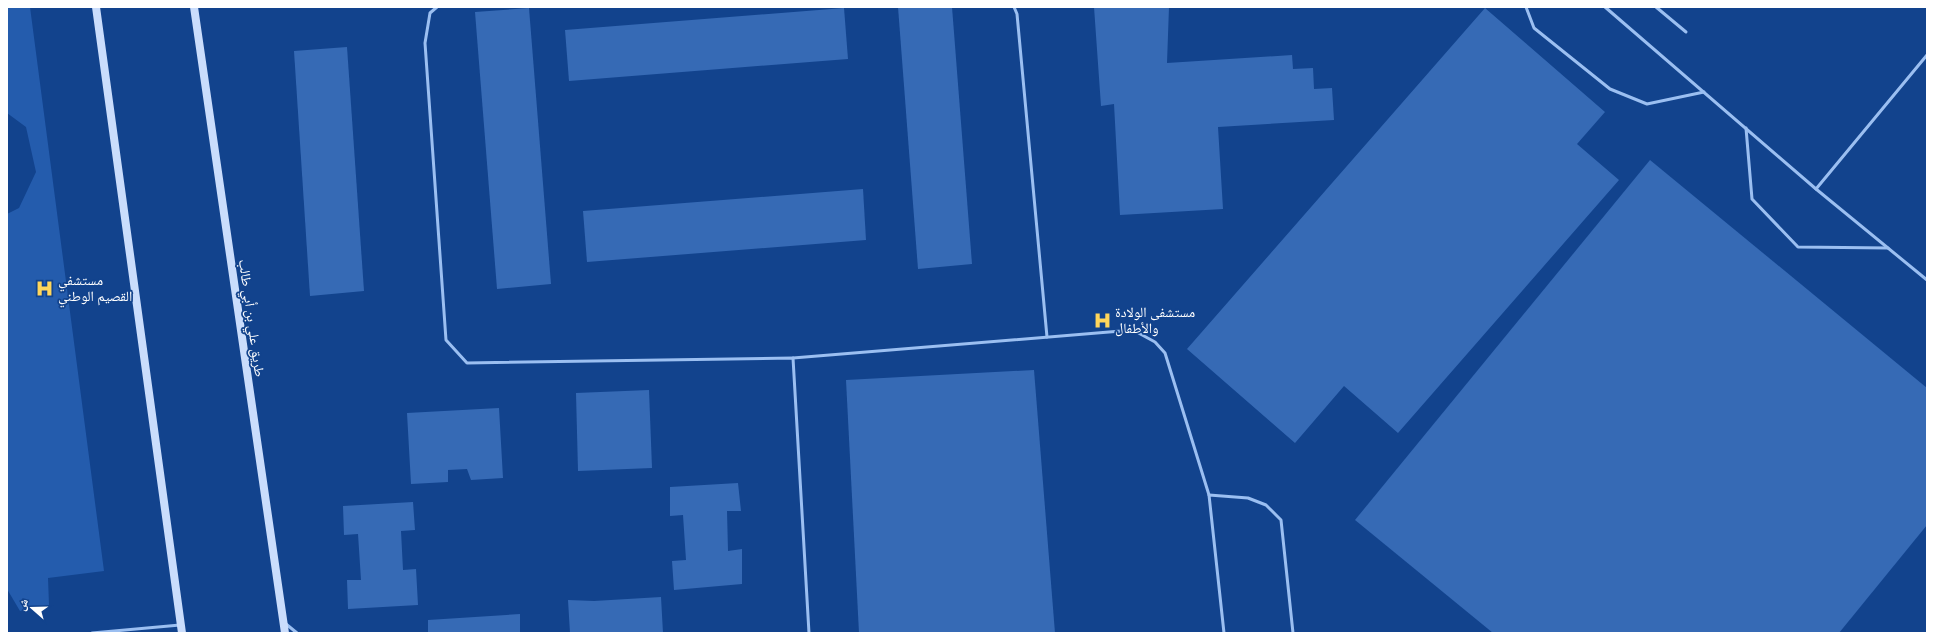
<svg xmlns="http://www.w3.org/2000/svg" width="1934" height="640" viewBox="0 0 1934 640" font-family="Figtree,'Noto Naskh Arabic',sans-serif">
<rect width="100%" height="100%" fill="#12438d"/>
<path fill="#245cad" d="M 7,7 L 30,7 L 104,571 L 48,578 L 49,605 L 20,611 L 7,589 L 7,214 L 19,208 L 36,172 L 26,127 L 7,113 Z"/>
<g fill="#366ab5">
<path d="M 898,7 L 952,7 L 972,264 L 918,269 Z"/>
<path d="M 1094,7 L 1169,7 L 1167,63 L 1292,55 L 1293,69 L 1313,68 L 1314,89 L 1332,88 L 1334,120 L 1218,127 L 1223,209 L 1120,215 L 1114,104 L 1101,106 Z"/>
<path d="M 529,8 L 551,284 L 497,289 L 475,12 Z"/>
<path d="M 844,8 L 848,59 L 569,81 L 565,30 Z"/>
<path d="M 1485,8 L 1605,112 L 1577,144 L 1619,180 L 1398,433 L 1344,386 L 1295,443 L 1187,349 Z"/>
<path d="M 347,47 L 364,291 L 310,296 L 294,51 Z"/>
<path d="M 1650,160 L 1927,388 L 1927,525 L 1839,633 L 1493,633 L 1355,520 Z"/>
<path d="M 863,189 L 866,240 L 587,262 L 583,211 Z"/>
<path d="M 1034,370 L 1055,633 L 859,633 L 846,380 Z"/>
<path d="M 649,390 L 652,468 L 578,471 L 576,393 Z"/>
<path d="M 499,408 L 503,478 L 471,480 L 467,469 L 448,470 L 448,482 L 411,484 L 407,413 Z"/>
<path d="M 738,483 L 741,511 L 727,511 L 728,551 L 742,549 L 742,584 L 674,590 L 672,561 L 686,560 L 683,515 L 670,516 L 670,487 Z"/>
<path d="M 413,502 L 415,530 L 401,531 L 403,570 L 416,569 L 418,605 L 348,609 L 347,580 L 361,580 L 358,534 L 344,535 L 343,506 Z"/>
<path d="M 661,597 L 663,633 L 570,633 L 568,600 L 594,601 Z"/>
<path d="M 520,614 L 520,633 L 428,633 L 428,620 Z"/>
</g>
<g fill="none" stroke-linecap="round" stroke-linejoin="round">
<g stroke="#9bbff1" stroke-width="3">
<path d="M 437,7 L 430,13 L 425,43 L 446,340 L 467,363 L 793,358 L 809,633"/>
<path d="M 1014,7 L 1017,14 L 1047,337"/>
<path d="M 1526,7 L 1534,28 L 1610,89 L 1647,104 L 1704,92"/>
<path d="M 1605,7 L 1816,189 L 1927,280"/>
<path d="M 1656,7 L 1686,32"/>
<path d="M 1746,128 L 1752,199 L 1798,247 L 1888,248"/>
<path d="M 1816,189 L 1927,55"/>
<path d="M 793,358 L 1133,330 L 1155,342 L 1165,353 L 1209,495"/>
<path d="M 286,624 L 297,633"/>
<path d="M 92,633 L 180,625"/>
<path d="M 1224,633 L 1209,495 L 1248,498 L 1266,505 L 1281,520 L 1293,633"/>
</g>
<g stroke="#caddfc" stroke-width="8">
<path d="M 96,7 L 182,633"/>
<path d="M 194,7 L 285,633"/>
</g>
</g>
<defs>
<symbol id="hospital-bare" viewBox="-9 -9 18 18"><path d="M-5-5h3v3.5h4V-5h3V5h-3V1.5h-4V5h-3Z" fill="#ffd65b" stroke="#12438d" stroke-width="2.5" paint-order="stroke"/></symbol>
</defs>
<g fill-rule="evenodd">
<use href="#hospital-bare" x="32" y="276" width="25" height="25"/>
<use href="#hospital-bare" x="1090" y="308" width="25" height="25"/>
</g>
<g text-anchor="middle" stroke-width="3.5" stroke-linejoin="round" paint-order="stroke">
<g font-size="14" fill="#fff" stroke="#12438d" text-anchor="start">
<text x="58" y="285">مستشفي<tspan x="58" dy="16">القصيم الوطني</tspan></text>
<text x="1115" y="317">مستشفى الولادة<tspan x="1115" dy="16">والأطفال</tspan></text>
</g>
<g font-size="14" fill="#fff" stroke="#12438d">
<text transform="translate(252 318) rotate(82)" y="5">طريق علي بن أبي طالب</text>
</g>
</g>
<rect width="1934" height="640" fill="none" stroke="#ffffff" stroke-width="16"/>
<g transform="translate(32 608) rotate(290)" stroke="#12438d" stroke-width="3" paint-order="stroke">
<path d="M0-3L7 15L0 10L-7 15Z" fill="#ffffff"/>
<text y="-6" font-size="11" font-weight="bold" text-anchor="middle" fill="#ffffff">ش</text>
</g>
</svg>
